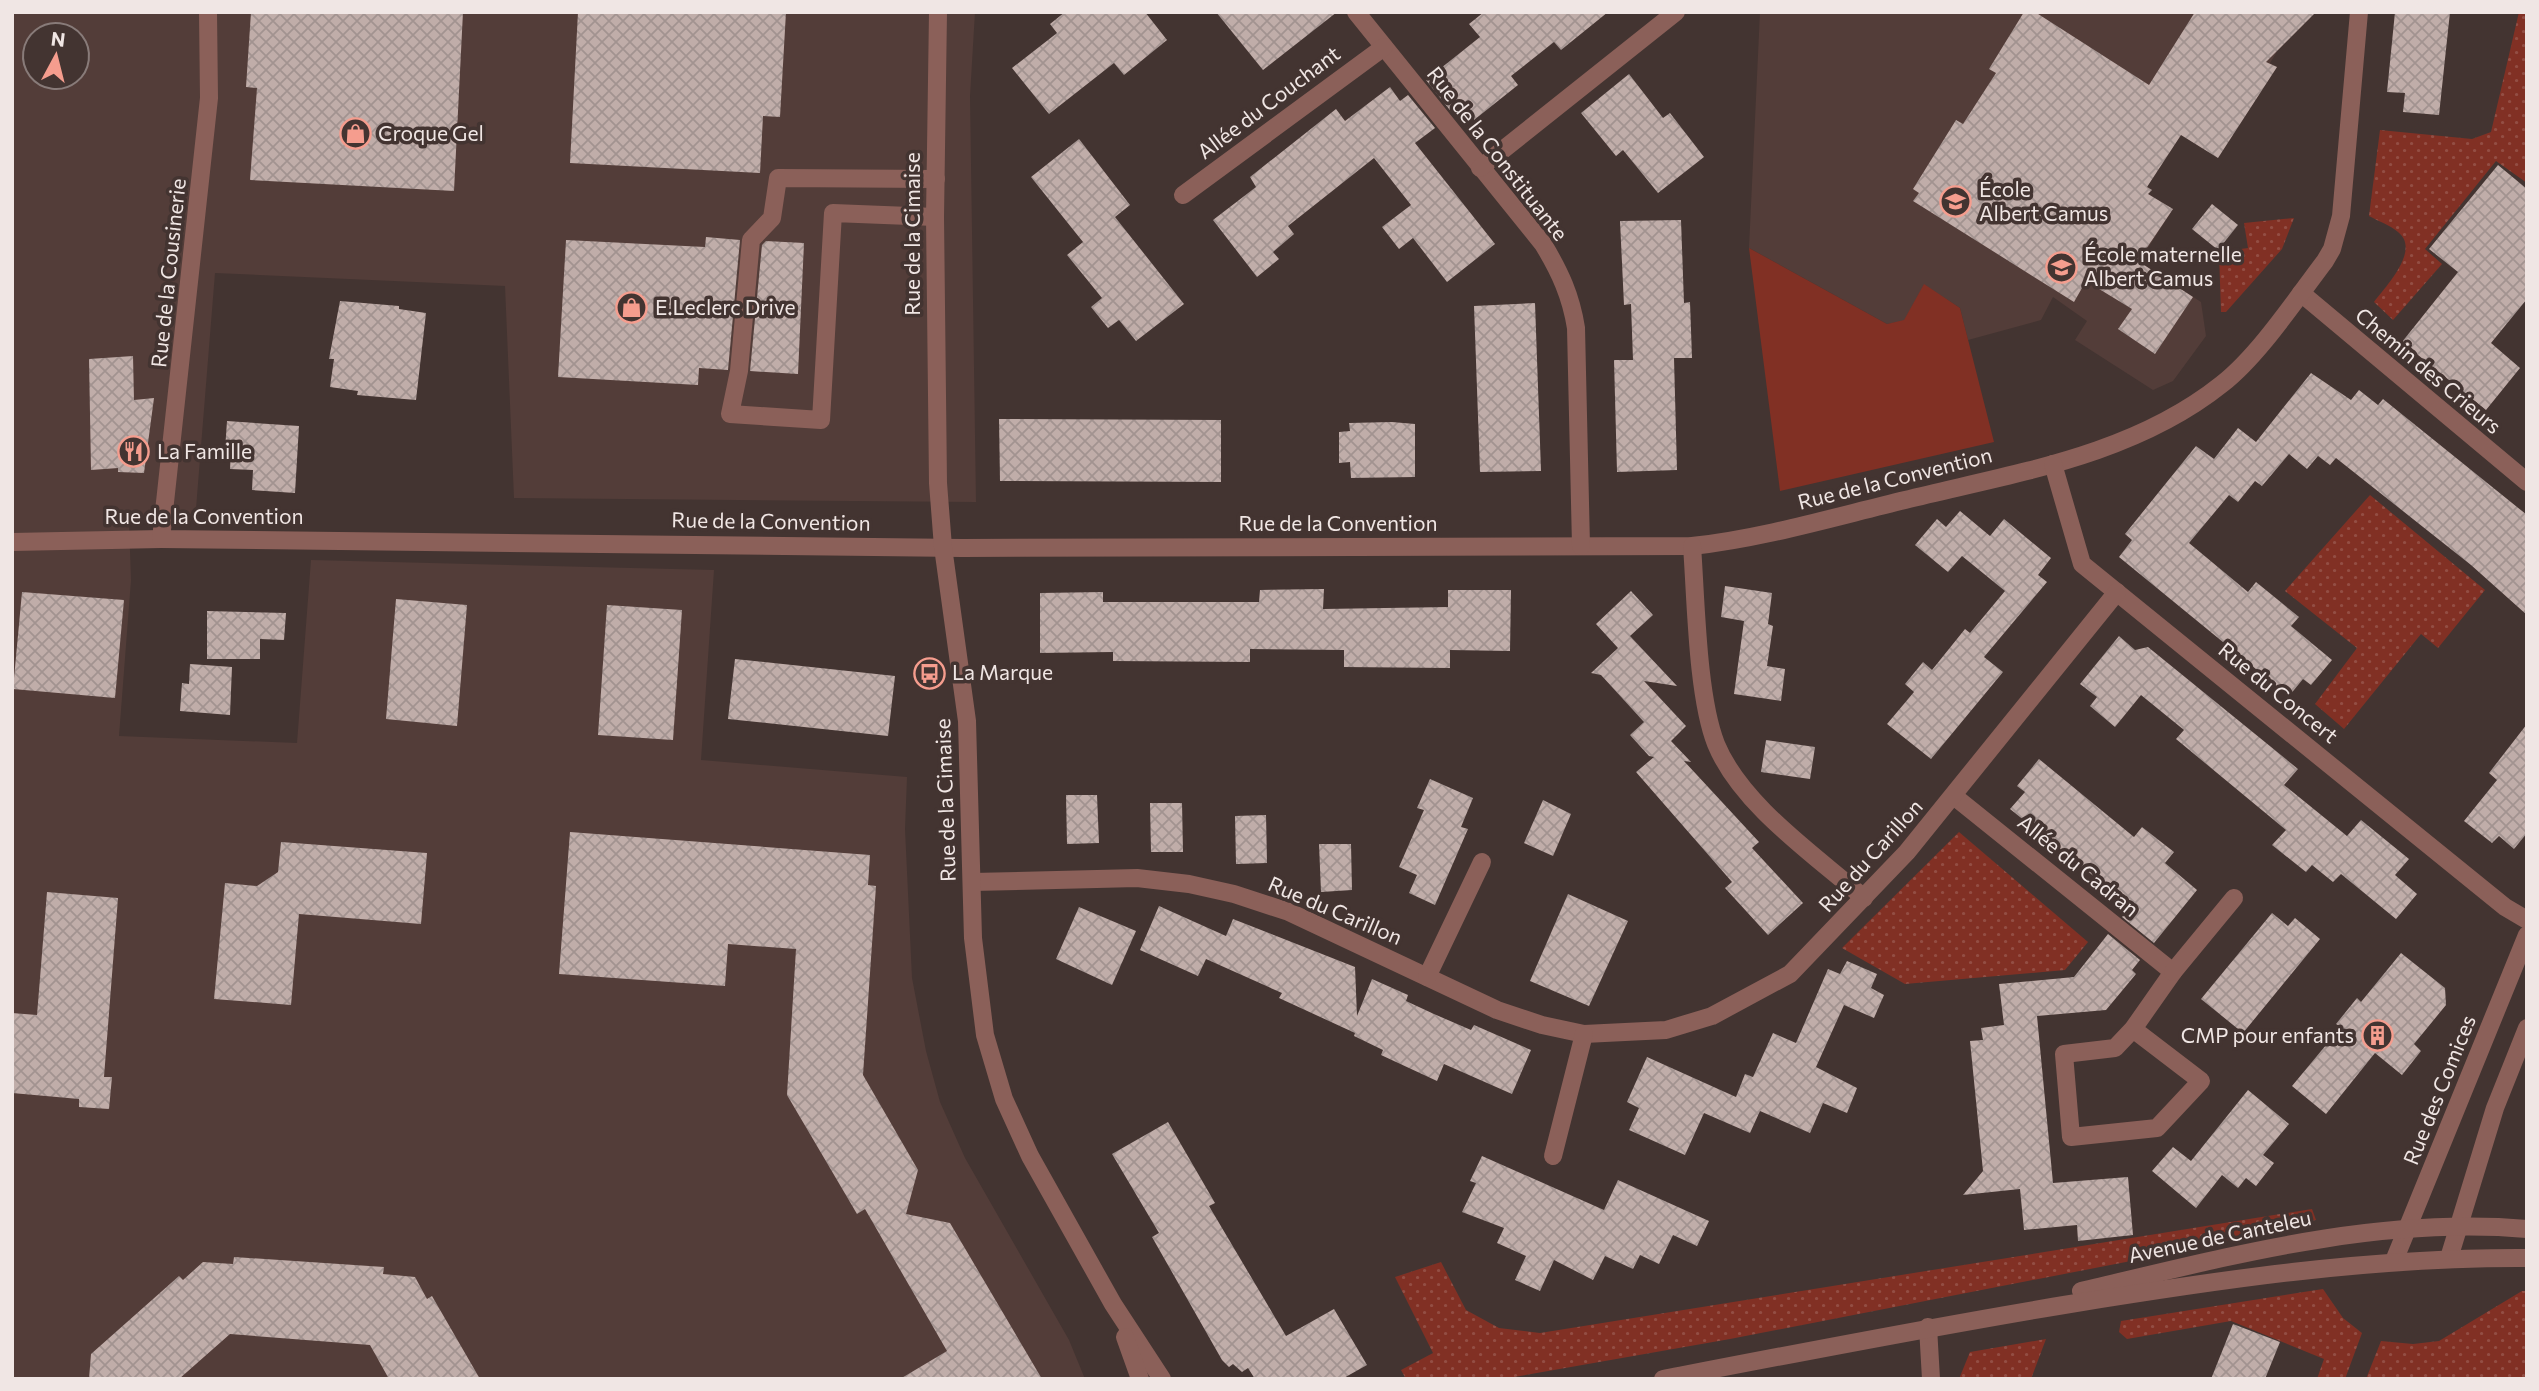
<svg xmlns="http://www.w3.org/2000/svg" width="2539" height="1391" viewBox="0 0 2539 1391" font-family="Commissioner,sans-serif">
<defs>
<pattern id="grass-dots" width="8" height="8" patternUnits="userSpaceOnUse" patternTransform="scale(1.75)"><rect width="8" height="8" fill="#813024"/><path d="M2 2h.1M6 6h.1" fill="none" stroke="#934e44" stroke-width="1.8" stroke-linecap="round"/></pattern>
<pattern id="building-cross-hatch" width="8" height="8" patternUnits="userSpaceOnUse" patternTransform="scale(1.75)"><rect width="8" height="8" fill="#c0ada9"/><path d="M0 0l8 8M0 8l8-8" fill="none" stroke="#a29390"/></pattern>
</defs>
<rect width="100%" height="100%" fill="#433431"/>
<g fill="#533d39" fill-rule="evenodd">
<path d="M 12,12 L 975,12 L 970,96 L 976,502 L 514,498 L 505,286 L 215,273 L 195,521 L 129,522 L 131,580 L 119,736 L 297,743 L 311,560 L 714,570 L 701,760 L 907,777 L 905,829 L 912,978 L 926,1051 L 940,1102 L 965,1158 L 1069,1340 L 1085,1379 L 12,1379 ZM 35,35 L 77,35 L 77,77 L 35,77 Z"/>
<path d="M 1760,12 L 2316,12 L 2278,50 L 2270,63 L 2277,67 L 2222,151 L 2212,154 L 2181,135 L 2147,186 L 2152,190 L 2148,194 L 2173,209 L 2139,262 L 2201,302 L 2206,336 L 2173,381 L 2153,390 L 2075,340 L 2087,321 L 2053,297 L 2041,320 L 1968,340 L 1960,308 L 1924,285 L 1904,321 L 1887,324 L 1749,248 Z"/>
</g>
<g fill="url(#grass-dots)">
<path d="M 2519,12 L 2527,12 L 2527,183 L 2496,161 L 2425,249 L 2442,264 L 2393,320 L 2374,302 C 2386,286 2421,250 2398,232 C 2390,225 2378,221 2369,216 L 2380,130 L 2472,139 L 2491,132 Z"/>
<path d="M 2294,218 L 2282,249 L 2226,312 L 2221,312 L 2219,252 L 2248,248 L 2244,223 Z"/>
<path d="M 2370,495 L 2485,590 L 2438,648 L 2421,634 L 2344,729 L 2315,704 L 2357,648 L 2285,591 Z"/>
<path d="M 1959,832 L 2088,942 L 2065,970 L 1905,984 L 1842,948 Z"/>
<path d="M 2312,1209 L 2316,1220 L 2167,1254 L 1730,1339 L 1503,1379 L 1406,1379 L 1401,1370 L 1433,1353 L 1395,1277 L 1441,1262 L 1466,1310 L 1499,1328 L 1540,1333 Z"/>
<path d="M 2323,1289 L 2343,1318 L 2362,1333 L 2345,1379 L 2317,1379 L 2324,1359 L 2231,1321 L 2127,1339 L 2119,1332 L 2121,1321 Z"/>
<path d="M 2522,1291 L 2527,1291 L 2527,1379 L 2366,1379 L 2381,1341 L 2413,1344 L 2439,1341 Z"/>
<path d="M 2046,1339 L 2031,1379 L 1959,1379 L 1970,1352 Z"/>
</g>
<path fill="#813024" d="M 1749,248 L 1887,324 L 1904,320 L 1924,284 L 1960,308 L 1994,442 L 1780,491 Z"/>
<g fill="url(#building-cross-hatch)">
<path d="M 251,12 L 463,12 L 454,191 L 250,180 L 257,88 L 246,87 Z"/>
<path d="M 578,12 L 786,12 L 780,117 L 763,116 L 760,173 L 570,163 Z"/>
<path d="M 1065,12 L 1145,12 L 1167,40 L 1124,75 L 1114,63 L 1049,114 L 1012,68 L 1057,33 L 1050,24 Z"/>
<path d="M 1216,12 L 1337,12 L 1263,70 Z"/>
<path d="M 1484,12 L 1608,12 L 1561,50 L 1554,42 L 1511,76 L 1518,85 L 1474,120 L 1462,106 L 1453,114 L 1426,80 L 1480,37 L 1469,24 Z"/>
<path d="M 2024,12 L 2035,12 L 2149,85 L 2195,12 L 2316,12 L 2266,62 L 2277,67 L 2218,158 L 2181,135 L 2147,187 L 2152,190 L 2148,194 L 2173,209 L 2138,261 L 2193,297 L 2155,354 L 2118,329 L 2132,309 L 2086,281 L 2074,302 L 1913,201 L 1919,193 L 1913,189 L 1956,120 L 1963,124 L 1996,73 L 1989,69 Z"/>
<path d="M 2395,12 L 2450,12 L 2439,115 L 2403,112 L 2405,93 L 2387,92 Z"/>
<path d="M 1629,74 L 1663,118 L 1670,113 L 1704,157 L 1658,193 L 1623,150 L 1616,156 L 1581,113 Z"/>
<path d="M 1390,87 L 1400,101 L 1408,95 L 1435,128 L 1415,143 L 1495,244 L 1447,282 L 1413,238 L 1399,249 L 1382,227 L 1411,205 L 1374,158 L 1288,226 L 1294,234 L 1273,252 L 1279,259 L 1257,277 L 1213,220 L 1256,187 L 1250,177 L 1336,109 L 1345,121 Z"/>
<path d="M 1079,139 L 1130,205 L 1115,217 L 1184,304 L 1136,341 L 1119,320 L 1108,328 L 1091,307 L 1102,298 L 1067,255 L 1083,242 L 1031,177 Z"/>
<path d="M 2498,165 L 2527,189 L 2527,299 L 2491,343 L 2520,368 L 2486,410 L 2402,342 L 2458,272 L 2429,249 Z"/>
<path d="M 2212,204 L 2238,225 L 2218,250 L 2192,229 Z"/>
<path d="M 1681,220 L 1684,303 L 1690,302 L 1692,358 L 1674,358 L 1677,470 L 1617,472 L 1614,360 L 1633,360 L 1631,304 L 1624,305 L 1620,221 Z"/>
<path d="M 706,237 L 740,240 L 728,370 L 699,368 L 698,385 L 558,377 L 566,240 L 705,247 Z"/>
<path d="M 766,241 L 804,243 L 798,374 L 750,371 L 762,245 Z"/>
<path d="M 340,301 L 399,306 L 399,309 L 426,313 L 416,400 L 357,395 L 358,391 L 330,387 L 334,359 L 329,359 Z"/>
<path d="M 1535,303 L 1541,471 L 1480,472 L 1474,306 Z"/>
<path d="M 133,356 L 134,400 L 154,398 L 144,473 L 118,472 L 118,468 L 91,470 L 89,359 Z"/>
<path d="M 2311,373 L 2351,400 L 2359,390 L 2378,405 L 2383,399 L 2527,515 L 2527,615 L 2471,565 L 2336,458 L 2330,465 L 2318,456 L 2307,469 L 2289,454 L 2262,486 L 2255,481 L 2238,502 L 2229,495 L 2189,543 L 2248,592 L 2256,582 L 2299,617 L 2291,626 L 2332,660 L 2311,685 L 2303,679 L 2289,696 L 2119,557 L 2132,540 L 2125,534 L 2196,446 L 2214,459 L 2238,428 L 2256,442 Z"/>
<path d="M 999,419 L 1221,420 L 1221,482 L 1000,481 Z"/>
<path d="M 227,421 L 299,426 L 295,493 L 252,490 L 253,470 L 230,469 L 231,451 L 225,450 Z"/>
<path d="M 1392,422 L 1415,424 L 1415,477 L 1351,478 L 1350,462 L 1339,463 L 1339,432 L 1350,431 L 1349,423 Z"/>
<path d="M 1960,511 L 1990,536 L 2004,519 L 2051,558 L 2038,575 L 2047,582 L 1984,657 L 2003,672 L 1931,759 L 1887,724 L 1914,692 L 1905,684 L 1923,662 L 1932,670 L 1965,629 L 1970,633 L 2005,591 L 1962,556 L 1948,572 L 1915,545 L 1937,519 L 1946,527 Z"/>
<path d="M 1725,586 L 1772,593 L 1768,624 L 1773,626 L 1767,666 L 1785,669 L 1781,701 L 1734,694 L 1744,621 L 1721,617 Z"/>
<path d="M 1324,589 L 1323,609 L 1448,607 L 1448,590 L 1511,590 L 1510,651 L 1450,650 L 1450,668 L 1344,667 L 1344,650 L 1250,649 L 1250,662 L 1113,661 L 1113,652 L 1040,653 L 1040,593 L 1103,592 L 1103,602 L 1259,602 L 1260,590 Z"/>
<path d="M 1631,591 L 1653,615 L 1630,636 L 1677,686 L 1644,681 L 1686,726 L 1671,741 L 1691,762 L 1684,761 L 1759,842 L 1752,848 L 1803,903 L 1768,935 L 1725,888 L 1732,882 L 1636,772 L 1654,757 L 1649,756 L 1630,735 L 1644,722 L 1601,675 L 1591,673 L 1618,648 L 1596,624 Z"/>
<path d="M 22,592 L 124,600 L 115,698 L 13,689 Z"/>
<path d="M 396,599 L 467,605 L 457,726 L 386,719 Z"/>
<path d="M 607,605 L 682,610 L 673,740 L 598,735 Z"/>
<path d="M 207,611 L 286,613 L 284,640 L 260,639 L 260,659 L 207,659 Z"/>
<path d="M 2119,636 L 2135,650 L 2148,647 L 2298,769 L 2284,785 L 2347,836 L 2361,820 L 2409,859 L 2395,875 L 2417,894 L 2396,919 L 2341,874 L 2333,882 L 2312,865 L 2306,872 L 2272,845 L 2286,830 L 2176,739 L 2184,730 L 2141,695 L 2115,727 L 2090,706 L 2097,697 L 2080,684 Z"/>
<path d="M 735,659 L 895,676 L 888,736 L 728,719 Z"/>
<path d="M 190,664 L 232,667 L 230,715 L 180,711 L 182,683 L 189,684 Z"/>
<path d="M 2527,724 L 2527,833 L 2514,849 L 2499,836 L 2492,843 L 2464,821 L 2497,780 L 2489,773 Z"/>
<path d="M 1766,740 L 1815,747 L 1810,779 L 1761,772 Z"/>
<path d="M 2039,759 L 2134,837 L 2142,827 L 2174,852 L 2165,863 L 2197,890 L 2154,943 L 2122,917 L 2131,906 L 2010,809 L 2025,792 L 2017,786 Z"/>
<path d="M 1430,779 L 1473,798 L 1461,827 L 1468,829 L 1435,905 L 1409,893 L 1417,875 L 1399,867 L 1424,810 L 1417,808 Z"/>
<path d="M 1066,795 L 1097,795 L 1099,843 L 1067,844 Z"/>
<path d="M 1543,800 L 1571,814 L 1553,856 L 1524,843 Z"/>
<path d="M 1150,803 L 1182,803 L 1183,852 L 1151,852 Z"/>
<path d="M 1266,815 L 1267,863 L 1236,864 L 1235,816 Z"/>
<path d="M 570,832 L 870,855 L 868,885 L 876,886 L 863,1075 L 918,1170 L 906,1214 L 950,1223 L 1042,1379 L 900,1379 L 947,1351 L 865,1209 L 857,1214 L 787,1095 L 796,949 L 728,944 L 725,986 L 559,974 Z"/>
<path d="M 281,842 L 427,853 L 421,924 L 299,914 L 291,1005 L 214,999 L 225,883 L 257,886 L 278,872 Z"/>
<path d="M 1319,844 L 1351,844 L 1352,890 L 1321,892 Z"/>
<path d="M 47,892 L 118,898 L 104,1077 L 112,1077 L 109,1109 L 79,1107 L 79,1099 L 12,1093 L 12,1013 L 37,1015 Z"/>
<path d="M 1568,894 L 1628,921 L 1589,1006 L 1530,981 Z"/>
<path d="M 1159,906 L 1226,936 L 1233,919 L 1355,967 L 1357,1016 L 1372,979 L 1408,995 L 1406,1001 L 1434,1014 L 1471,1030 L 1474,1025 L 1531,1050 L 1512,1094 L 1444,1064 L 1437,1081 L 1381,1055 L 1383,1050 L 1354,1036 L 1355,1033 L 1279,998 L 1282,993 L 1206,959 L 1198,976 L 1140,950 Z"/>
<path d="M 1079,907 L 1136,931 L 1112,985 L 1056,959 Z"/>
<path d="M 2272,913 L 2288,926 L 2295,918 L 2320,939 L 2243,1033 L 2201,999 Z"/>
<path d="M 2108,934 L 2140,960 L 2132,970 L 2136,974 L 2106,1010 L 2037,1016 L 2053,1183 L 2128,1177 L 2133,1235 L 2078,1241 L 2077,1225 L 2024,1230 L 2020,1189 L 1963,1195 L 1983,1171 L 1970,1041 L 1983,1040 L 1981,1028 L 2004,1025 L 1999,984 L 2074,977 Z"/>
<path d="M 2401,953 L 2445,988 L 2446,1005 L 2414,1044 L 2421,1051 L 2402,1075 L 2375,1053 L 2326,1114 L 2292,1086 L 2341,1027 L 2336,1024 L 2357,998 L 2361,1002 Z"/>
<path d="M 1847,961 L 1877,974 L 1871,988 L 1884,995 L 1874,1018 L 1844,1005 L 1816,1067 L 1857,1088 L 1847,1113 L 1823,1103 L 1810,1133 L 1760,1111 L 1750,1133 L 1704,1113 L 1685,1155 L 1629,1130 L 1639,1108 L 1627,1102 L 1647,1057 L 1736,1097 L 1745,1074 L 1753,1077 L 1773,1033 L 1796,1043 L 1828,969 L 1840,974 Z"/>
<path d="M 2248,1090 L 2289,1124 L 2263,1155 L 2274,1163 L 2256,1186 L 2246,1178 L 2238,1188 L 2222,1175 L 2196,1208 L 2152,1171 L 2173,1147 L 2191,1161 Z"/>
<path d="M 1168,1122 L 1215,1203 L 1209,1206 L 1286,1336 L 1334,1309 L 1367,1365 L 1342,1379 L 1255,1379 L 1248,1368 L 1242,1372 L 1233,1364 L 1229,1367 L 1222,1360 L 1152,1237 L 1159,1233 L 1112,1154 Z"/>
<path d="M 1482,1156 L 1604,1210 L 1618,1180 L 1709,1221 L 1697,1246 L 1673,1235 L 1659,1264 L 1640,1255 L 1633,1269 L 1605,1256 L 1593,1280 L 1554,1260 L 1540,1291 L 1515,1280 L 1526,1256 L 1497,1243 L 1504,1228 L 1462,1212 L 1476,1183 L 1470,1181 Z"/>
<path d="M 234,1257 L 384,1267 L 383,1274 L 415,1277 L 427,1299 L 432,1296 L 480,1379 L 389,1379 L 370,1345 L 230,1334 L 179,1379 L 89,1379 L 91,1354 L 179,1276 L 183,1280 L 203,1262 L 233,1264 Z"/>
<path d="M 2233,1324 L 2280,1342 L 2265,1379 L 2211,1379 Z"/>
</g>
<g fill="none" stroke-linecap="round" stroke-linejoin="round">
<g stroke="#8b6059" stroke-width="18">
<path d="M 935,217 L 833,213 L 821,420 L 730,414 L 739,371 L 751,240 L 772,218 L 778,178 L 936,179"/>
<path d="M 12,542 L 161,539"/>
</g>
<path stroke="#8b6059" stroke-width="18" d="M 2301,293 L 2527,482"/>
<g stroke="#8b6059" stroke-width="18">
<path d="M 208,12 L 209,98 L 161,539 L 962,548 L 1692,546 C 1764,538 1834,517 1905,500 C 2014,473 2132,456 2222,384 C 2259,355 2296,299 2325,261 L 2332,249 L 2341,216 L 2359,12"/>
<path d="M 1356,12 L 1543,244 C 1560,272 1571,296 1576,328 L 1581,546"/>
<path d="M 1480,168 L 1676,12"/>
<path d="M 1183,195 L 1384,47"/>
<path d="M 2053,464 L 2082,564 L 2505,907 L 2527,920"/>
<path d="M 1692,546 C 1696,599 1697,696 1716,744 C 1741,805 1815,855 1864,898"/>
<path d="M 1955,797 L 2173,972 L 2133,1029 L 2115,1048 L 2064,1054 L 2071,1137 L 2157,1128 L 2201,1081 L 2133,1029"/>
<path d="M 972,882 L 1137,878 L 1189,884 L 1234,894 L 1289,912 L 1497,1010 L 1542,1025 L 1584,1034 L 1666,1030 L 1712,1016 L 1790,974 L 1907,852 L 2117,592"/>
<path d="M 2173,972 L 2234,898"/>
<path d="M 1427,977 L 1482,862"/>
<path d="M 1553,1156 L 1584,1034"/>
<path d="M 1928,1327 L 1931,1379"/>
</g>
<g stroke="#8b6059" stroke-width="18">
<path d="M 938,12 L 935,217 L 938,483 L 943,547 L 967,721 L 973,938 L 985,1035 L 1004,1099 L 1030,1156 L 1113,1304 L 1162,1379"/>
<path d="M 2449,1258 L 2495,1108 L 2527,1028"/>
<path d="M 2394,1261 L 2527,935"/>
<path d="M 2081,1291 C 2227,1257 2375,1216 2527,1229"/>
<path d="M 1125,1337 L 1140,1379"/>
<path d="M 1663,1379 C 1797,1353 1930,1327 2064,1305 C 2218,1280 2371,1257 2527,1258"/>
</g>
</g>
<defs>
<symbol id="shop-ring" viewBox="-11 -11 22 22"><circle r="9.5" fill="#433431" stroke="#f59d8e" stroke-width="1.5"/><path d="M-5-2.5h2.3a2.7 3.5 0 0 1 5.4 0H5L5.5 6h-11ZM-1.5-2.5h3a1.5 2.3 0 0 0-3 0Z" fill="#f59d8e"/></symbol>
<symbol id="school-ring" viewBox="-11 -11 22 22"><circle r="9.5" fill="#433431" stroke="#f59d8e" stroke-width="1.5"/><path d="M0-5L7-2L0 1L-7-2ZM-4 1L0 2.5L4 1V4Q0 6-4 4Z" fill="#f59d8e"/></symbol>
<symbol id="restaurant-ring" viewBox="-11 -11 22 22"><circle r="9.5" fill="#433431" stroke="#f59d8e" stroke-width="1.5"/><path d="M-5-6h1v4h1v-4h1v4h1v-4h1v5L-1.5 .5V6h-2V.5L-5-1ZM5-6V6H3V1.5H1.5Q1.5-4 5-6Z" fill="#f59d8e"/></symbol>
<symbol id="bus-ring" viewBox="-11 -11 22 22"><circle r="9.5" fill="#433431" stroke="#f59d8e" stroke-width="1.5"/><path d="M-5-6H5V4H4V6H2V4H-2V6H-4V4H-5ZM-3.5-4V0h7V-4ZM-3.5 1.2v1.5H-2V1.2ZM2 1.2v1.5H3.5V1.2Z" fill="#f59d8e"/></symbol>
<symbol id="building-ring" viewBox="-11 -11 22 22"><circle r="9.5" fill="#433431" stroke="#f59d8e" stroke-width="1.5"/><path d="M-4-6H4V6H1V3H-1V6H-4ZM-2.5-4.3h1.7v1.8h-1.7ZM.8-4.3h1.7v1.8H.8ZM-2.5-1h1.7V.8h-1.7ZM.8-1h1.7V.8H.8Z" fill="#f59d8e"/></symbol>
</defs>
<g fill-rule="evenodd">
<use href="#shop-ring" x="338" y="116" width="35" height="35"/>
<use href="#school-ring" x="1938" y="184" width="35" height="35"/>
<use href="#school-ring" x="2044" y="250" width="35" height="35"/>
<use href="#shop-ring" x="614" y="290" width="35" height="35"/>
<use href="#restaurant-ring" x="116" y="434" width="35" height="35"/>
<use href="#bus-ring" x="912" y="656" width="35" height="35"/>
<use href="#building-ring" x="2360" y="1018" width="35" height="35"/>
</g>
<g text-anchor="middle" stroke-width="7" stroke-linejoin="round" paint-order="stroke">
<g font-size="21" fill="#f0e6e4" stroke="#433431">
<text transform="translate(1269 103) rotate(-37)" y="7">Allée du Couchant</text>
<text transform="translate(1497 154) rotate(52)" y="7">Rue de la Constituante</text>
<text transform="translate(913 234) rotate(-90)" y="7">Rue de la Cimaise</text>
<text transform="translate(169 273) rotate(-84)" y="7">Rue de la Cousinerie</text>
<text transform="translate(2428 371) rotate(40)" y="7">Chemin des Crieurs</text>
<text transform="translate(1895 479) rotate(-14)" y="7">Rue de la Convention</text>
<text x="204" y="524">Rue de la Convention</text>
<text transform="translate(771 522) rotate(1)" y="7">Rue de la Convention</text>
<text x="1338" y="531">Rue de la Convention</text>
<text transform="translate(2278 693) rotate(39)" y="7">Rue du Concert</text>
<text transform="translate(946 800) rotate(-92)" y="7">Rue de la Cimaise</text>
<text transform="translate(1871 856) rotate(-48)" y="7">Rue du Carillon</text>
<text transform="translate(2078 866) rotate(39)" y="7">Allée du Cadran</text>
<text transform="translate(1335 911) rotate(23)" y="7">Rue du Carillon</text>
<text transform="translate(2440 1090) rotate(-68)" y="7">Rue des Comices</text>
<text transform="translate(2220 1237) rotate(-12)" y="7">Avenue de Canteleu</text>
</g>
<g font-size="21" fill="#f0e6e4" stroke="#433431" text-anchor="start">
<text x="378" y="141">Croque Gel</text>
<text x="1979" y="197">École<tspan x="1979" dy="24">Albert Camus</tspan></text>
<text x="2084" y="262">École maternelle<tspan x="2084" dy="24">Albert Camus</tspan></text>
<text x="655" y="315">E.Leclerc Drive</text>
<text x="157" y="459">La Famille</text>
<text x="952" y="680">La Marque</text>
<text x="2354" y="1043" text-anchor="end">CMP pour enfants</text>
</g>
</g>
<rect width="2539" height="1391" fill="none" stroke="#f0e6e4" stroke-width="28"/>
<g transform="translate(56 56) rotate(7)"><circle r="33" fill="#433431" stroke="#887b79" stroke-width="2"/>
<path d="M0-5L12 26L0 18L-12 26Z" fill="#f59d8e"/>
<text y="-10" font-size="19" font-weight="bold" text-anchor="middle" fill="#f0e6e4">N</text>
</g>
</svg>
